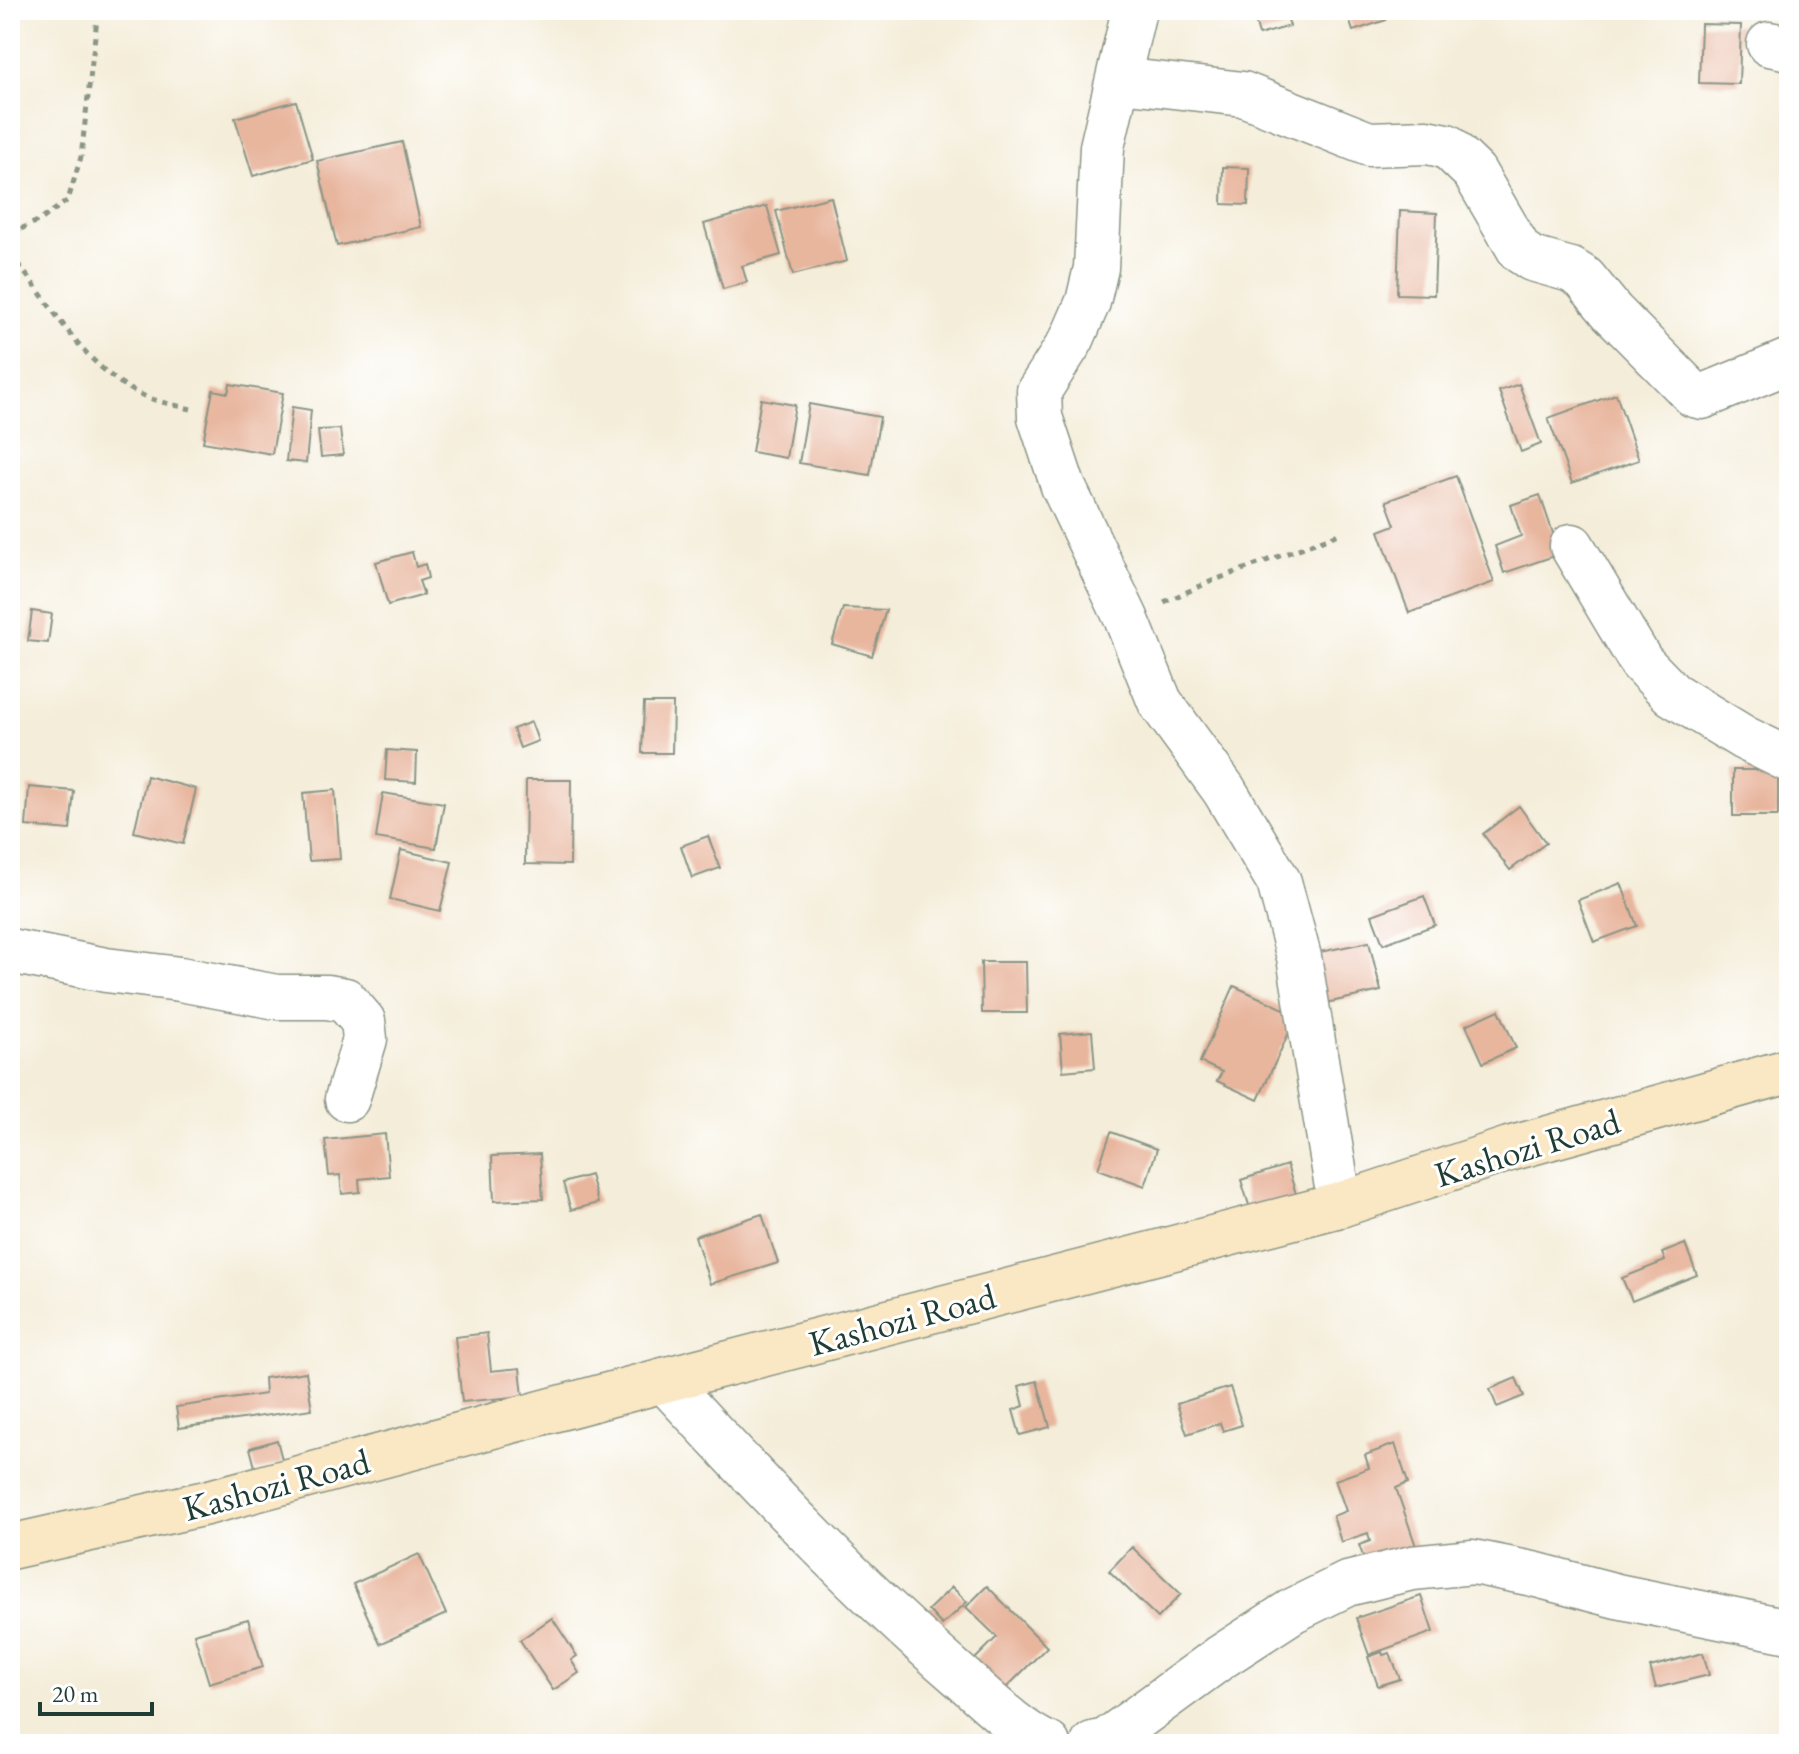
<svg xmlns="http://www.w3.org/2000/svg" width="1799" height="1754" viewBox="0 0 1799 1754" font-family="'EB Garamond',serif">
<rect width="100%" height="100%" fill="#fff"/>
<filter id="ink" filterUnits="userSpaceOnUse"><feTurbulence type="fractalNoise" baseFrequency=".0125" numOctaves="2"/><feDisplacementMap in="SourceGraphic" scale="16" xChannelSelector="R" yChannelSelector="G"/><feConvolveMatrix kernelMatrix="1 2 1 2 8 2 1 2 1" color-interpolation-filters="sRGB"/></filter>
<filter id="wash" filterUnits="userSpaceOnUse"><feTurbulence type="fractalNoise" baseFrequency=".006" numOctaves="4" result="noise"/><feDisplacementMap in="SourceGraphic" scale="32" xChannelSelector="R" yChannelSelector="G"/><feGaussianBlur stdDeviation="1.8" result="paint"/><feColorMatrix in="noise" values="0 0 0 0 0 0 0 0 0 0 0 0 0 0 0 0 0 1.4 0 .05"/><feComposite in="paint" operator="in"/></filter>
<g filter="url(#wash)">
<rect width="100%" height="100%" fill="#f4edd9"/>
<g id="blocks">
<g fill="#e8b59d">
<path d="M 1252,10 L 1285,10 L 1290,26 L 1259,35 Z"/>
<path d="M 1346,10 L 1383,10 L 1386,20 L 1353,31 Z"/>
<path d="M 1701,24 L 1741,25 L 1739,84 L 1699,83 Z"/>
<path d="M 296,101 L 313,159 L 253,176 L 235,118 Z"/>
<path d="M 402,142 L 421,227 L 337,246 L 317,161 Z"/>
<path d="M 1223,167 L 1249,168 L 1248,205 L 1222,204 Z"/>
<path d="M 831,197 L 847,261 L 793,275 L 776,211 Z"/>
<path d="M 767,206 L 781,255 L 742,266 L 747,282 L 723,289 L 704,224 Z"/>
<path d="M 1400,211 L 1437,213 L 1434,295 L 1397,294 Z"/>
<path d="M 230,384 L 283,393 L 272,454 L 203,442 L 213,390 L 228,393 Z"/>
<path d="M 1519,384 L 1541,444 L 1521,452 L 1499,391 Z"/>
<path d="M 1616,394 L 1639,460 L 1572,483 L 1548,418 Z"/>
<path d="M 761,399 L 795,405 L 786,458 L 752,452 Z"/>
<path d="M 809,404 L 880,417 L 870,475 L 799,463 Z"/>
<path d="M 292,407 L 311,410 L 306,463 L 286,461 Z"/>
<path d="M 340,429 L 343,455 L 321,457 L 318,430 Z"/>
<path d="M 1456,476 L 1494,582 L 1409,613 L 1379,531 L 1395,525 L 1386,501 Z"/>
<path d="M 1540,495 L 1560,554 L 1504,573 L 1495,546 L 1521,536 L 1511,505 Z"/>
<path d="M 412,552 L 416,567 L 425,564 L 428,578 L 419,581 L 424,595 L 388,605 L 376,562 Z"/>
<path d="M 10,607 L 15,608 L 12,629 L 10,629 Z"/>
<path d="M 843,608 L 886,610 L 872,656 L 832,644 Z"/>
<path d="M 32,611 L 52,614 L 48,643 L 28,641 Z"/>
<path d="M 644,703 L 673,703 L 672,753 L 642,753 Z"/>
<path d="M 531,722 L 538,741 L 520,748 L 513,729 Z"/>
<path d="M 387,750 L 417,752 L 416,782 L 385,780 Z"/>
<rect x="1733" y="770" width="45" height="46"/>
<path d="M 147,776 L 196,789 L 183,844 L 134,832 Z"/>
<path d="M 526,780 L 571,780 L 570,865 L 525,864 Z"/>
<path d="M 29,787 L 74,791 L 70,830 L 26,826 Z"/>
<path d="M 335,790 L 340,859 L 309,861 L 303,793 Z"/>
<path d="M 383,793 L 444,803 L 436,848 L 376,838 Z"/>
<path d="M 1519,806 L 1546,843 L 1510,870 L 1483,834 Z"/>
<path d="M 708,836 L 720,868 L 692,878 L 681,846 Z"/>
<path d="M 401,850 L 452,862 L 440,911 L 390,899 Z"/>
<path d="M 1621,883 L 1637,926 L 1594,942 L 1578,900 Z"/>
<path d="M 1424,896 L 1435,925 L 1383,944 L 1372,915 Z"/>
<path d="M 1369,942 L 1381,991 L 1326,1003 L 1315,953 Z"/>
<path d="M 981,962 L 1026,962 L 1027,1013 L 982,1013 Z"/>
<path d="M 1234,986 L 1297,1015 L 1258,1100 L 1217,1081 L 1222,1072 L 1200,1062 Z"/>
<path d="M 1499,1010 L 1516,1048 L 1483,1063 L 1466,1025 Z"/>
<path d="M 1092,1031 L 1095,1068 L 1063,1071 L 1060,1034 Z"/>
<path d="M 1111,1132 L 1157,1149 L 1145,1186 L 1098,1169 Z"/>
<path d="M 385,1134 L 389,1176 L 359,1179 L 360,1192 L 342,1194 L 340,1175 L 329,1176 L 325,1140 Z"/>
<path d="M 540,1154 L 543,1199 L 494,1201 L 492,1156 Z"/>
<path d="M 1287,1165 L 1297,1197 L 1256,1227 L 1241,1180 Z"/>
<path d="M 590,1175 L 598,1203 L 571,1210 L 563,1183 Z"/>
<path d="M 762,1214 L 778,1263 L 710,1284 L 695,1236 Z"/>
<path d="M 1685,1244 L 1697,1275 L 1632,1301 L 1622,1278 L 1665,1261 L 1662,1253 Z"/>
<path d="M 487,1333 L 491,1371 L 520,1368 L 523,1396 L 462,1402 L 455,1337 Z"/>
<path d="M 306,1372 L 312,1409 L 179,1428 L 176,1407 L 265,1394 L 264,1378 Z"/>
<path d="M 1516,1378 L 1524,1396 L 1497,1407 L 1490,1389 Z"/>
<path d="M 1037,1381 L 1050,1427 L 1020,1435 L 1013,1410 L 1024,1406 L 1019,1386 Z"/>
<path d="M 1230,1387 L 1242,1425 L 1223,1431 L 1220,1423 L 1187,1434 L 1177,1404 Z"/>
<path d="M 277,1440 L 283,1463 L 256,1471 L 250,1448 Z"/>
<path d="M 1395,1444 L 1408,1483 L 1396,1488 L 1419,1555 L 1369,1572 L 1359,1545 L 1370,1541 L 1368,1533 L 1341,1542 L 1333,1516 L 1346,1511 L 1335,1480 L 1369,1468 L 1365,1455 Z"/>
<path d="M 1132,1547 L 1181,1594 L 1158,1618 L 1109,1571 Z"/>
<path d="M 419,1554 L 446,1614 L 380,1644 L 353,1584 Z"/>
<path d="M 987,1586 L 1047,1647 L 1002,1692 L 972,1662 L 997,1637 L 966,1607 Z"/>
<path d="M 952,1587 L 967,1602 L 942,1625 L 928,1610 Z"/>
<path d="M 1421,1596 L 1433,1632 L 1369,1655 L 1356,1618 Z"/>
<path d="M 552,1618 L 577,1656 L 571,1660 L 579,1673 L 553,1690 L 520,1640 Z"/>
<path d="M 248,1619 L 263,1667 L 209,1683 L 194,1634 Z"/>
<path d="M 1382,1652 L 1383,1655 L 1390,1653 L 1400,1679 L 1378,1686 L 1368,1657 Z"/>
<path d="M 1703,1653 L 1709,1675 L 1656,1688 L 1650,1667 Z"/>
</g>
</g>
</g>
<g filter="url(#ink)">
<use href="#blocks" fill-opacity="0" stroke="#8a9586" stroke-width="2"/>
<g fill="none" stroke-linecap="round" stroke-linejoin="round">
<defs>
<g id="street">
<path d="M 1134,10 L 1102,147 L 1096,268 L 1088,302 L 1072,339 L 1039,391 L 1040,417 L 1063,486 L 1126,618 L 1160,702 L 1224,790 L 1279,882 L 1299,957 L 1340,1205"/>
<path d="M 1769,44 L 1789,48"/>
<path d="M 1120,80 L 1243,94 L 1369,144 L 1427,142 L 1447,146 L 1474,172 L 1520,251 L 1532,259 L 1571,270 L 1584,278 L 1612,312 L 1694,395 L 1702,397 L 1789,361"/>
<path d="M 1572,546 L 1641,662 L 1672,694 L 1744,738 L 1789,760"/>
<path d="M 10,951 L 106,970 L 180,979 L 277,997 L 327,997 L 345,1000 L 363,1021 L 365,1039 L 347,1099"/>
<path d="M 664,1380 C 759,1484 855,1585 961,1677 C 984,1697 1020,1733 1048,1744"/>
<path d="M 1093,1744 L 1106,1741 L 1221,1657 L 1292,1611 L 1347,1584 L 1412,1568 L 1473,1562 L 1533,1574 L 1617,1596 L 1789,1631"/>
</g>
<path id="secondary" d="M 10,1547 L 206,1503 L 664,1380 L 1340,1205 L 1509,1149 L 1789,1071"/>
</defs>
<use href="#street" stroke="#8a9586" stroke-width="47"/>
<use href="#secondary" stroke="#8a9586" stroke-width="47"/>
<g stroke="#8a9586" stroke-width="5" stroke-dasharray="6 6" stroke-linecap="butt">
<path d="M 10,234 L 42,219 L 68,200 L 81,157 L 98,10"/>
<path d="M 10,255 C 53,303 80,366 142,395 C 157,402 175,405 191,409"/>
<path d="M 1164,602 L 1212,581 L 1339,534"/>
</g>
<use href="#street" stroke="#fff" stroke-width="44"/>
<use href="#secondary" stroke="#fae7c3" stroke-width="44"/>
</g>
</g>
<g text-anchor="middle" stroke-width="6" stroke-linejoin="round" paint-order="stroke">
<g font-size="36" fill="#1f3d34" stroke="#fff">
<text transform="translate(1527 1147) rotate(-17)" y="13">Kashozi Road</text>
<text transform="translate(902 1319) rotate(-15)" y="13">Kashozi Road</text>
<text transform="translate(276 1484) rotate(-15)" y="13">Kashozi Road</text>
</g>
</g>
<rect width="1799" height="1754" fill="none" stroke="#fff" stroke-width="40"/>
<path d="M40 1702v12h112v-12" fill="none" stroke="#1f3d34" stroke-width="4"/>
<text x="52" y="1702" font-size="24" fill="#1f3d34" stroke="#ffffff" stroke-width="6" paint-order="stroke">20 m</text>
</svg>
